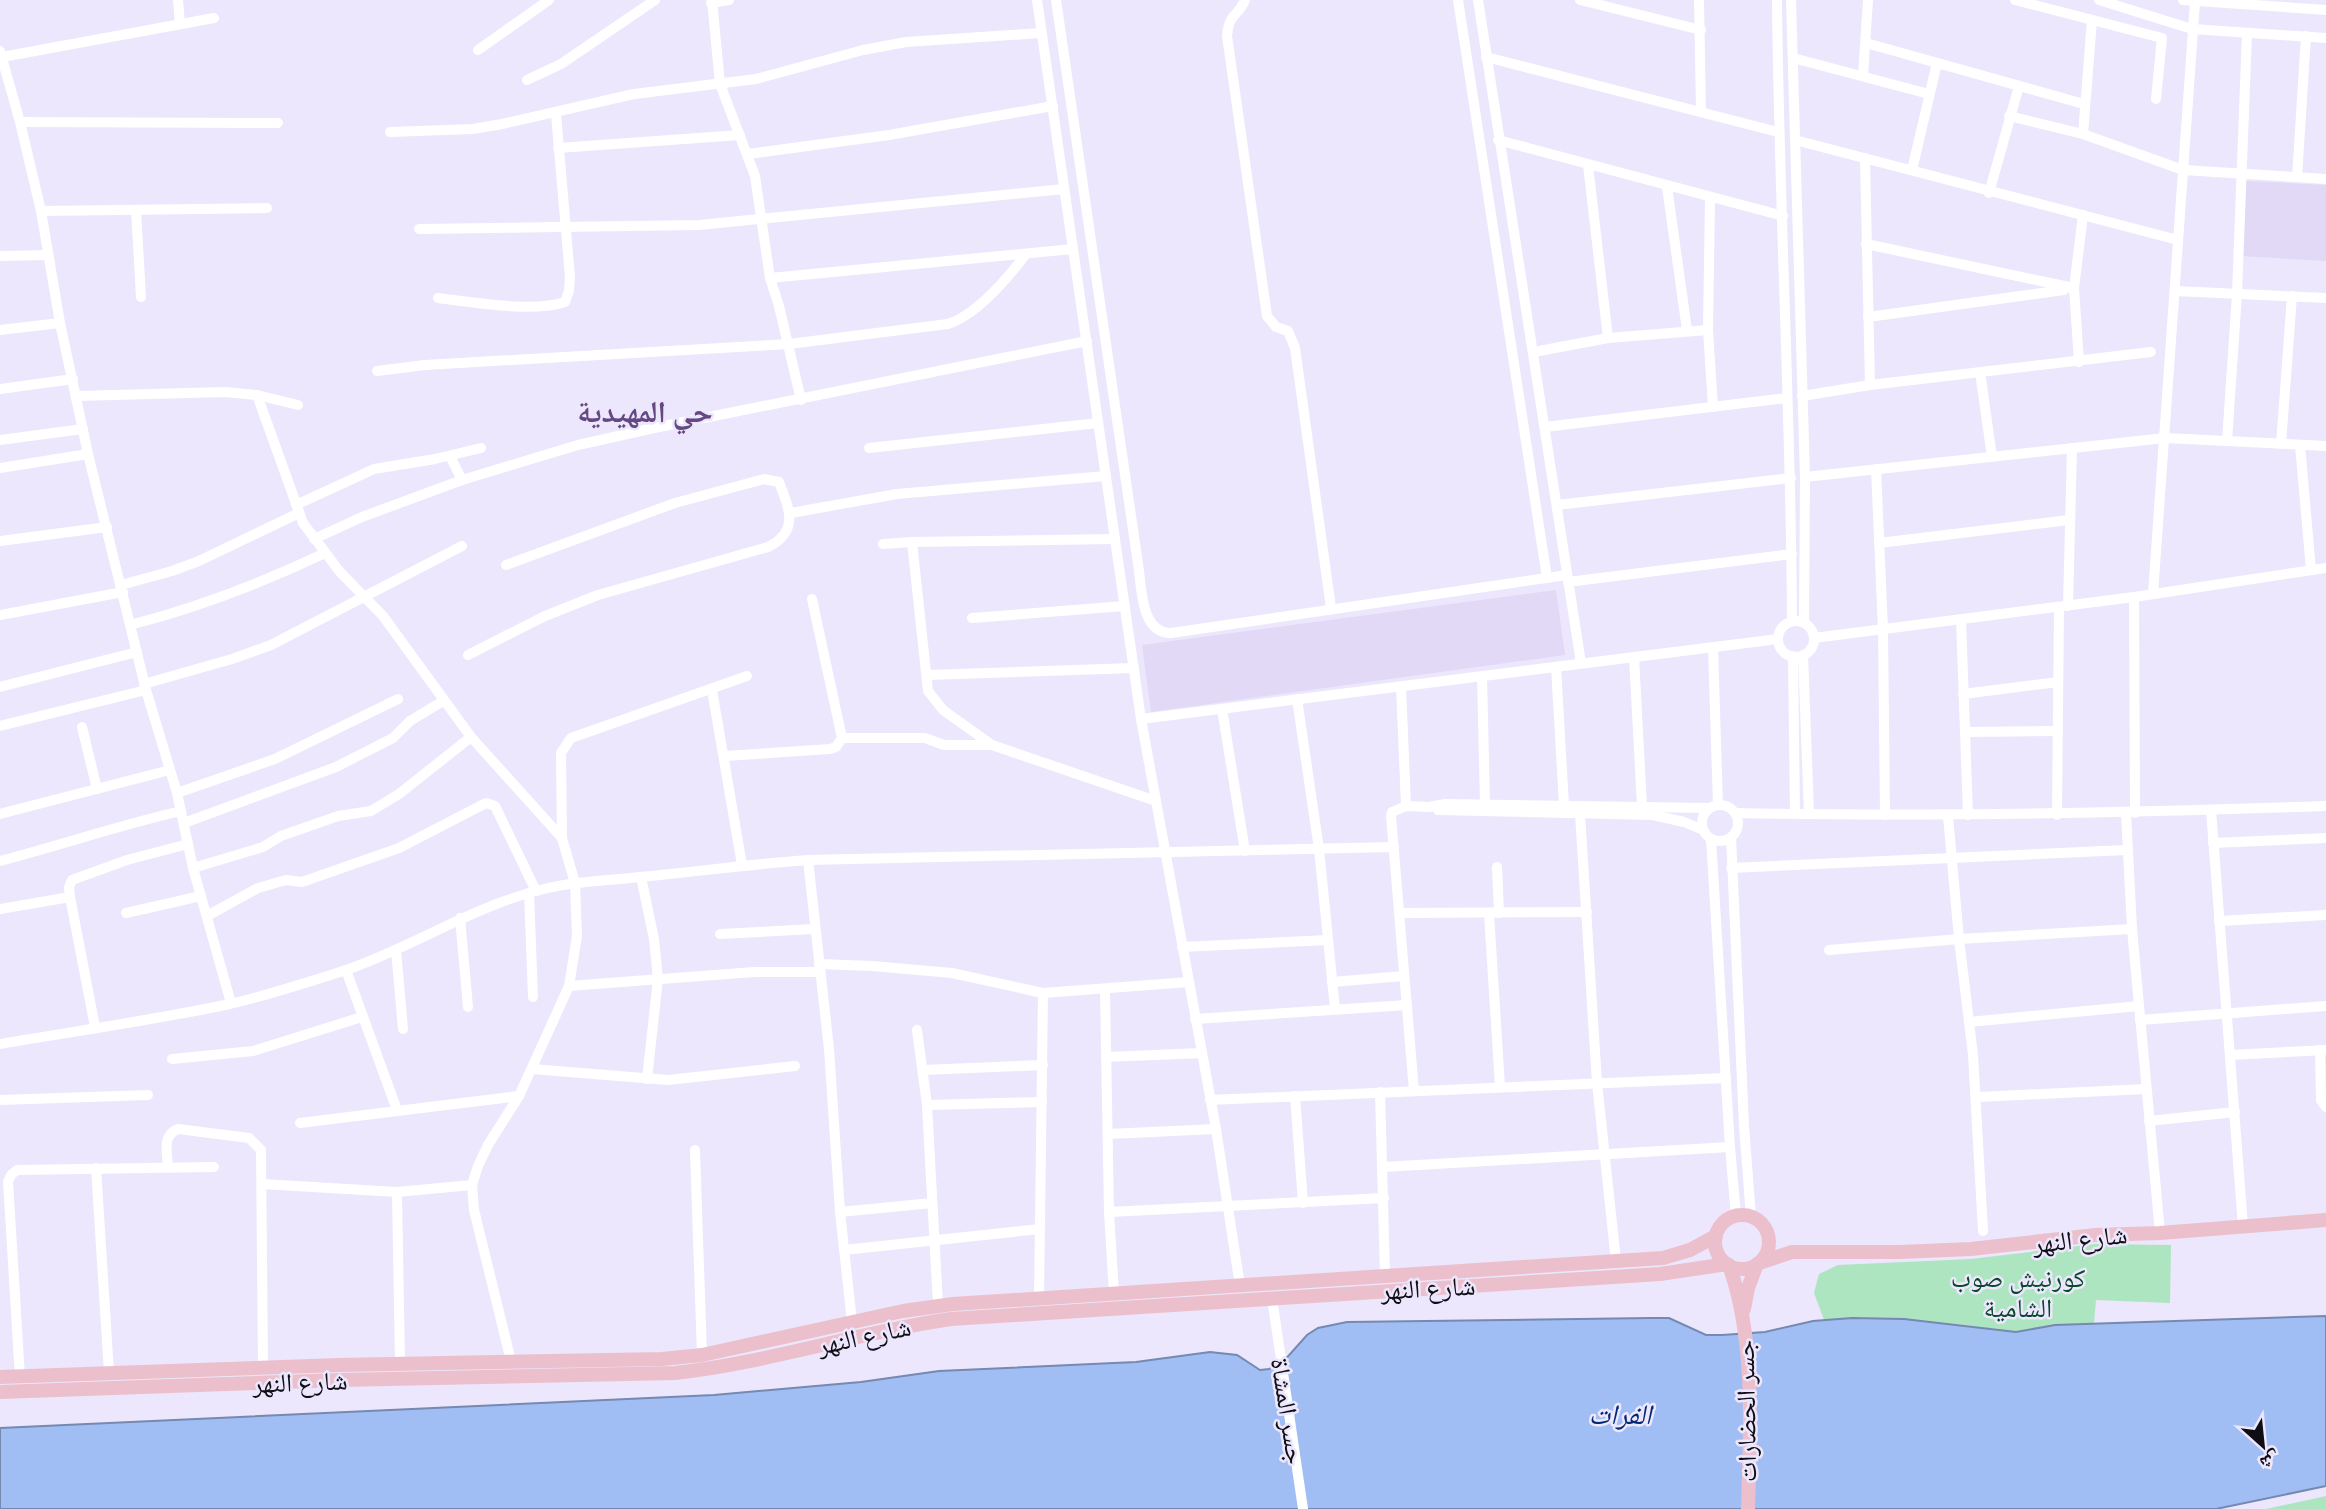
<svg xmlns="http://www.w3.org/2000/svg" width="2326" height="1509" viewBox="0 0 2326 1509" font-family="'Exo 2','Noto Naskh Arabic',sans-serif">
<rect width="100%" height="100%" fill="#ece7fc"/>
<g fill="#e1d9f6">
<path d="M 2246,181 L 2326,185 L 2326,261 L 2241,256 Z"/>
<path d="M 1556,590 L 1565,655 L 1151,712 L 1142,645 Z"/>
</g>
<g fill="#ade5c1">
<path d="M 2095,1244 L 2171,1245 L 2170,1303 L 2096,1300 L 2094,1323 L 2055,1325 L 2016,1332 L 1955,1324 L 1852,1318 L 1824,1320 L 1814,1293 L 1819,1274 L 1838,1265 L 1971,1259 Z"/>
<path d="M 2326,1496 L 2326,1509 L 2266,1509 Z"/>
</g>
<path fill="#a0bef4" stroke="#7589b1" stroke-width="2" d="M 2326,1316 L 2326,1486 L 2216,1509 L 0,1509 L 0,1428 L 714,1395 L 861,1382 L 939,1371 L 1136,1362 L 1210,1352 L 1237,1355 L 1260,1370 L 1269,1369 L 1283,1362 L 1307,1335 L 1318,1328 L 1347,1322 L 1651,1318 L 1669,1318 L 1706,1335 L 1722,1335 L 1765,1332 L 1813,1321 L 1852,1318 L 1904,1319 L 2016,1332 L 2055,1325 Z"/>
<g fill="none" stroke-linecap="round" stroke-linejoin="round">
<g stroke="#fff" stroke-width="10">
<path d="M 178,0 L 180,24"/>
<path d="M 712,0 L 720,84 L 755,176 L 770,278 L 779,306 L 801,400"/>
<path d="M 1037,0 L 1141,719 L 1216,1129 L 1240,1286"/>
<path d="M 1056,0 L 1138,564 C 1142,587 1140,633 1171,633 L 1567,575"/>
<path d="M 1245,0 C 1238,17 1229,12 1227,36 L 1267,316 L 1276,327 L 1288,331 L 1295,348 L 1331,608"/>
<path d="M 1458,0 L 1547,578"/>
<path d="M 1478,0 L 1581,663"/>
<path d="M 1580,0 L 1701,30"/>
<path d="M 1699,0 L 1701,112"/>
<path d="M 1777,0 C 1779,207 1791,414 1792,621"/>
<path d="M 1791,0 L 1805,477 L 1804,622"/>
<path d="M 2015,0 L 2162,38 L 2156,99"/>
<path d="M 2099,0 L 2192,29 L 2326,38"/>
<path d="M 2183,0 L 2326,10"/>
<path d="M 711,3 L 729,0"/>
<path d="M 1866,43 L 2084,104"/>
<path d="M 478,50 L 549,0"/>
<path d="M 0,51 L 20,122 L 41,211 L 60,323 L 88,454 L 146,690 L 177,793 L 193,868 L 231,1003"/>
<path d="M 2,57 L 214,18"/>
<path d="M 1486,57 L 1778,132"/>
<path d="M 1793,58 L 1929,94"/>
<path d="M 1863,76 L 1868,0"/>
<path d="M 527,80 L 561,64 L 655,0"/>
<path d="M 2009,116 L 2083,134 L 2183,170 L 2326,179"/>
<path d="M 20,122 L 278,123"/>
<path d="M 390,132 L 473,129 L 502,124 L 634,94 L 756,79 L 863,50 L 906,42 L 1041,33"/>
<path d="M 2083,134 L 2092,20"/>
<path d="M 1498,140 L 1783,216"/>
<path d="M 1795,140 L 2178,240"/>
<path d="M 558,148 L 740,135"/>
<path d="M 748,154 L 889,135 L 1053,106"/>
<path d="M 1865,158 L 1870,385"/>
<path d="M 1588,165 L 1608,338"/>
<path d="M 1912,170 L 1937,63"/>
<path d="M 2297,177 L 2306,36"/>
<path d="M 1667,187 L 1687,330"/>
<path d="M 1989,193 L 2019,86"/>
<path d="M 1710,198 L 1708,330 L 1713,407"/>
<path d="M 136,210 L 141,297"/>
<path d="M 41,211 L 267,208"/>
<path d="M 419,229 L 699,225 L 1064,189"/>
<path d="M 1866,244 L 2074,288"/>
<path d="M 0,256 L 48,255"/>
<path d="M 770,278 L 1073,249"/>
<path d="M 2175,291 L 2326,298"/>
<path d="M 438,298 C 473,302 533,313 565,302 L 569,291 L 570,277 L 556,114"/>
<path d="M 1868,317 L 2064,290"/>
<path d="M 0,330 L 60,323"/>
<path d="M 1534,352 L 1608,338 L 1708,330"/>
<path d="M 2079,362 L 2074,288 L 2083,215"/>
<path d="M 377,371 L 425,365 L 789,344 L 948,324 C 978,314 1007,279 1026,254"/>
<path d="M 1980,372 L 1992,457"/>
<path d="M 0,389 L 73,379"/>
<path d="M 257,395 L 303,523 L 340,572 L 383,616 L 471,737 L 562,838 L 575,883 L 577,936 L 569,986 L 519,1096 L 488,1145 L 478,1166 L 472,1185 L 474,1210 L 511,1361"/>
<path d="M 77,396 L 225,392 L 257,395 L 298,405"/>
<path d="M 1802,396 L 1870,385 L 2151,352"/>
<path d="M 1545,427 L 1787,398"/>
<path d="M 0,440 L 83,429"/>
<path d="M 2227,441 L 2237,294 L 2247,33"/>
<path d="M 2281,444 L 2292,296"/>
<path d="M 2300,445 L 2311,570"/>
<path d="M 869,448 L 1098,423"/>
<path d="M 450,456 L 462,480"/>
<path d="M 0,468 L 88,454"/>
<path d="M 1876,469 L 1883,629 L 1885,815"/>
<path d="M 1805,477 L 2165,438 L 2326,446"/>
<path d="M 296,505 L 374,469 L 435,459 L 481,448"/>
<path d="M 1557,505 L 1791,478"/>
<path d="M 791,513 L 897,494 L 1106,476"/>
<path d="M 314,539 L 362,517 L 462,480 L 578,445 L 654,428 L 1087,341"/>
<path d="M 0,541 L 107,527"/>
<path d="M 912,542 L 928,691 L 943,710 L 992,745"/>
<path d="M 1879,543 L 2069,520"/>
<path d="M 883,544 L 912,542 L 1115,539"/>
<path d="M 1568,582 L 1792,554"/>
<path d="M 121,585 L 172,571 L 199,561 L 299,513"/>
<path d="M 2153,594 L 2195,2"/>
<path d="M 2134,597 L 2135,813"/>
<path d="M 2068,606 L 2072,448"/>
<path d="M 0,615 L 123,592"/>
<path d="M 972,618 L 1125,606"/>
<path d="M 1961,619 L 1968,815"/>
<circle cx="1796" cy="639" r="18"/>
<path d="M 130,625 C 200,607 260,584 325,553"/>
<path d="M 1814,638 L 2134,597 L 2326,568"/>
<path d="M 1713,647 L 1718,805"/>
<path d="M 468,655 L 545,616 L 598,595 L 768,547 C 800,531 789,508 779,482 L 764,479 L 675,503 L 506,565"/>
<path d="M 1803,655 L 1809,814"/>
<path d="M 1793,656 L 1795,814"/>
<path d="M 1634,657 L 1642,806"/>
<path d="M 1556,667 L 1564,805"/>
<path d="M 927,675 L 1134,668"/>
<path d="M 1482,676 L 1485,804"/>
<path d="M 144,684 L 232,659 L 271,645 L 462,546"/>
<path d="M 1401,686 L 1406,806"/>
<path d="M 0,687 L 137,652"/>
<path d="M 712,690 L 742,865"/>
<path d="M 1963,694 L 2058,682"/>
<path d="M 1297,699 L 1319,849 L 1335,1009"/>
<path d="M 1222,709 L 1245,851"/>
<path d="M 1141,719 L 1778,639"/>
<path d="M 0,726 L 146,690"/>
<path d="M 82,727 L 97,789"/>
<path d="M 1965,732 L 2058,731"/>
<path d="M 842,738 L 925,738 L 944,745 L 992,745 L 1156,801"/>
<path d="M 725,756 L 830,749 L 836,747 L 842,738 L 812,599"/>
<path d="M 177,793 L 275,759 L 398,699"/>
<circle cx="1720" cy="823" r="18"/>
<path d="M 1438,810 L 1653,815 L 1684,822 L 1703,830"/>
<path d="M 2211,810 L 2243,1226"/>
<path d="M 1735,813 C 1932,817 2129,813 2326,806"/>
<path d="M 2126,813 L 2132,929 L 2160,1233"/>
<path d="M 0,814 L 170,770"/>
<path d="M 1580,814 L 1597,1083 L 1616,1261"/>
<path d="M 2057,815 L 2059,607"/>
<path d="M 1948,816 L 1959,939 L 1973,1055 L 1983,1231"/>
<path d="M 184,823 L 336,767 L 393,738 L 410,721 L 443,701"/>
<path d="M 1731,837 L 1744,1126 L 1751,1217"/>
<path d="M 562,838 L 561,753 L 571,738 L 747,676"/>
<path d="M 1711,839 L 1730,1147 L 1736,1216"/>
<path d="M 2213,843 L 2326,838"/>
<path d="M 808,860 L 829,1049 L 840,1212 L 852,1322"/>
<path d="M 0,861 C 61,845 120,825 181,811"/>
<path d="M 1497,867 L 1499,913"/>
<path d="M 193,868 L 263,847 L 281,836 L 338,816 L 371,811 L 399,794 L 471,737"/>
<path d="M 1731,868 L 2126,850"/>
<path d="M 641,877 L 654,939 L 658,979 L 647,1079"/>
<path d="M 529,893 L 533,997"/>
<path d="M 0,909 L 70,897"/>
<path d="M 126,913 L 201,896"/>
<path d="M 1399,913 L 1587,912"/>
<path d="M 1489,913 L 1500,1087"/>
<path d="M 207,916 L 258,888 L 286,880 L 302,882 L 399,848 L 486,803 L 495,806 L 536,891"/>
<path d="M 460,918 L 468,1007"/>
<path d="M 2219,921 L 2326,915"/>
<path d="M 720,934 L 815,929"/>
<path d="M 1182,947 L 1328,940"/>
<path d="M 396,950 L 403,1029"/>
<path d="M 1829,950 L 1959,939 L 2132,929"/>
<path d="M 819,964 L 872,966 L 952,973 L 1043,993 L 1189,982"/>
<path d="M 346,970 L 397,1110"/>
<path d="M 1332,982 L 1404,976"/>
<path d="M 569,986 L 754,972 L 820,972"/>
<path d="M 1105,990 L 1109,1212 L 1114,1294"/>
<path d="M 1195,1019 L 1407,1005"/>
<path d="M 2140,1020 L 2326,1006"/>
<path d="M 1969,1022 L 2139,1006"/>
<path d="M 95,1027 L 70,897 L 69,887 L 72,880 L 127,860 L 188,844"/>
<path d="M 917,1030 L 927,1105 L 938,1305"/>
<path d="M 0,1044 C 77,1031 154,1020 230,1004 C 268,995 306,983 343,971 C 412,948 472,906 544,889 C 575,881 607,881 639,877 C 695,872 751,864 808,860 L 1394,847"/>
<path d="M 2320,1050 L 2321,1100 L 2326,1107"/>
<path d="M 2230,1055 L 2326,1050"/>
<path d="M 1106,1057 L 1202,1053"/>
<path d="M 172,1059 L 253,1051 L 362,1017"/>
<path d="M 532,1069 L 668,1080 L 795,1066"/>
<path d="M 923,1070 L 1043,1065"/>
<path d="M 1414,1091 L 1391,816 L 1392,812 L 1406,806 L 1429,807 L 1445,804 L 1709,808"/>
<path d="M 1380,1092 L 1385,1275"/>
<path d="M 1295,1096 L 1303,1203"/>
<path d="M 1977,1097 L 2146,1089"/>
<path d="M 0,1100 L 148,1095"/>
<path d="M 1210,1100 L 1726,1078"/>
<path d="M 927,1105 L 1042,1102"/>
<path d="M 2149,1121 L 2235,1112"/>
<path d="M 300,1123 L 519,1096"/>
<path d="M 1108,1134 L 1216,1129"/>
<path d="M 695,1150 L 702,1355"/>
<path d="M 168,1166 C 167,1152 162,1135 178,1129 L 249,1138 L 261,1150 L 263,1367"/>
<path d="M 1383,1167 L 1730,1147"/>
<path d="M 96,1168 L 109,1373"/>
<path d="M 262,1184 L 397,1192 L 472,1185"/>
<path d="M 397,1192 L 400,1364"/>
<path d="M 840,1212 L 932,1203"/>
<path d="M 1109,1212 L 1384,1198"/>
<path d="M 844,1250 L 1040,1229"/>
<path d="M 1039,1298 L 1043,993"/>
<path d="M 1272,1298 L 1303,1509"/>
<path d="M 20,1377 L 8,1182 L 11,1175 L 17,1170 L 214,1167"/>
</g>
<g stroke="#ecbfcc" stroke-width="14">
<circle cx="1742" cy="1242" r="27"/>
<path d="M 1759,1263 L 1792,1252 L 1900,1252 L 1971,1249 L 2096,1235 L 2160,1233 L 2326,1220"/>
<path d="M 1729,1265 C 1756,1341 1750,1429 1748,1509"/>
<path d="M 1744,1309 L 1748,1288 L 1757,1264"/>
<path d="M 0,1377 L 339,1365 L 662,1359 L 702,1355 L 903,1311 L 953,1304 L 1663,1258 L 1690,1250 L 1716,1236"/>
<path d="M 0,1392 L 339,1380 L 675,1373 C 768,1363 858,1332 951,1319 L 1660,1274 L 1727,1264"/>
</g>
</g>
<g text-anchor="middle" stroke-width="5" stroke-linejoin="round" paint-order="stroke">
<g font-size="26" fill="#100e15" stroke="#ece7fc">
<text transform="translate(2080 1239) rotate(-6)" y="9">شارع النهر</text>
<text transform="translate(1428 1288) rotate(-3)" y="9">شارع النهر</text>
<text transform="translate(864 1336) rotate(-12)" y="9">شارع النهر</text>
<text transform="translate(300 1382) rotate(-2)" y="9">شارع النهر</text>
<text transform="translate(1288 1411) rotate(81)" y="9">جسر المشاة</text>
<text transform="translate(1746 1411) rotate(-91)" y="9">جسر الحضارات</text>
</g>
<g font-size="26" fill="#094829" stroke="#ece7fc">
<text x="2018" y="1287">كورنيش صوب<tspan x="2018" dy="30">الشامية</tspan></text>
</g>
<g font-size="28" font-style="italic" fill="#022973" stroke="#ece7fc">
<text x="1620" y="1424">الفرات</text>
</g>
<g font-size="30" font-weight="bold" fill="#654783" stroke="#ece7fc">
<text x="645" y="422">حي المهيدية</text>
</g>
</g>
<g transform="translate(2263 1446) rotate(153)" stroke="#ece7fc" stroke-width="5" paint-order="stroke">
<path d="M0-5L12 26L0 18L-12 26Z" fill="#100e15"/>
<text y="-10" font-size="19" font-weight="bold" text-anchor="middle" fill="#100e15">ش</text>
</g>
</svg>
